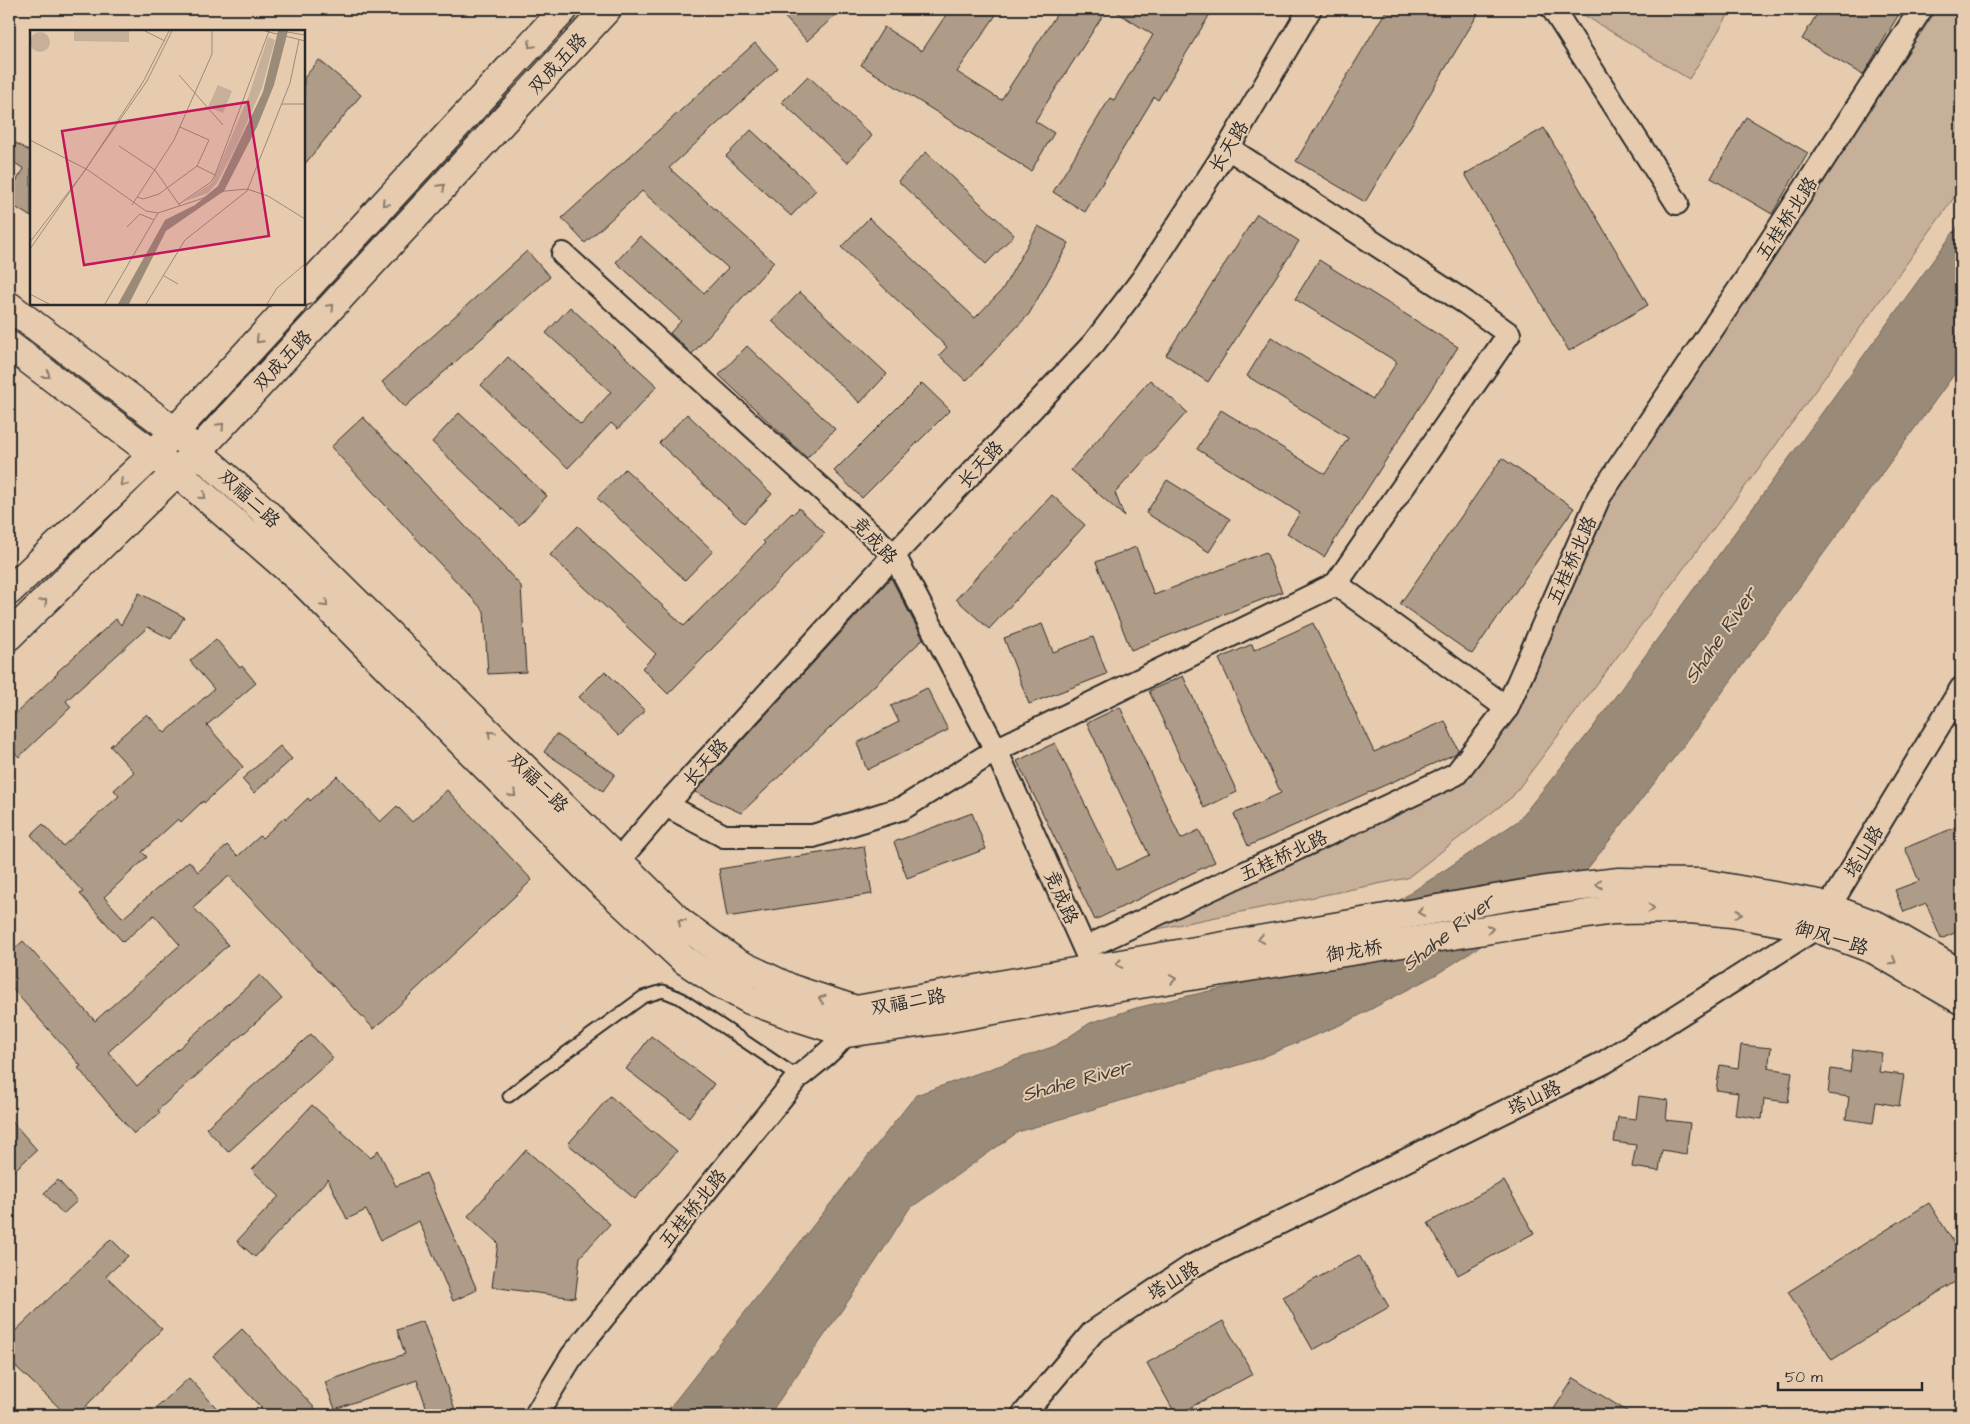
<svg xmlns="http://www.w3.org/2000/svg" width="1970" height="1424" viewBox="0 0 1970 1424" font-family="'Architects Daughter','LXGW WenKai TC',sans-serif">
<rect width="100%" height="100%" fill="#e6cbae"/>
<filter id="ink" filterUnits="userSpaceOnUse"><feTurbulence type="fractalNoise" baseFrequency=".02" numOctaves="2"/><feDisplacementMap in="SourceGraphic" scale="10" xChannelSelector="R" yChannelSelector="G"/><feConvolveMatrix kernelMatrix="1 2 1 2 8 2 1 2 1" color-interpolation-filters="sRGB"/></filter>
<g filter="url(#ink)">
<g fill="#c7b099" stroke="#796e62">
<path d="M 1574,9 L 1732,9 L 1689,79 Z"/>
<path d="M 1937,9 L 1961,9 L 1961,188 L 1768,456 L 1512,797 L 1407,878 L 1138,933 L 1465,782 L 1517,715 L 1610,502 Z"/>
</g>
<path fill="#9a8a78" stroke="#6e6459" d="M 1961,222 L 1961,365 L 1684,745 L 1574,886 L 1437,974 L 1347,1022 L 1258,1059 L 1018,1132 L 909,1209 L 876,1261 L 769,1415 L 664,1415 L 916,1095 L 1055,1046 L 1090,1023 L 1136,1008 L 1257,980 L 1388,908 L 1518,821 L 1591,730 Z"/>
<g fill="#af9c88" stroke="#2b2b2b">
<path d="M 777,9 L 842,9 L 807,41 Z"/>
<path d="M 950,9 L 1000,9 L 957,72 L 1001,100 L 1060,9 L 1107,9 L 1035,121 L 1054,133 L 1031,171 L 861,65 L 884,27 L 922,51 Z"/>
<path d="M 1112,9 L 1213,9 L 1158,100 L 1154,97 L 1085,212 L 1053,192 L 1110,98 L 1114,100 L 1153,35 Z"/>
<path d="M 1387,9 L 1481,9 L 1365,202 L 1296,161 Z"/>
<path d="M 1820,9 L 1889,9 L 1899,14 L 1863,75 L 1802,39 Z"/>
<path d="M 755,43 L 778,68 L 669,168 L 774,262 L 692,354 L 670,333 L 681,321 L 616,262 L 640,236 L 704,293 L 728,268 L 642,191 L 585,243 L 562,218 Z"/>
<path d="M 319,60 L 361,95 L 304,165 L 304,78 Z"/>
<path d="M 808,76 L 872,136 L 847,163 L 782,102 Z"/>
<path d="M 1746,117 L 1808,153 L 1772,214 L 1711,178 Z"/>
<path d="M 1544,128 L 1648,305 L 1569,351 L 1465,174 Z"/>
<path d="M 751,130 L 816,190 L 791,216 L 726,156 Z"/>
<path d="M 16,143 L 31,152 L 31,217 L 9,203 L 9,192 L 24,169 L 9,159 L 9,153 Z"/>
<path d="M 926,152 L 1014,235 L 986,264 L 898,181 Z"/>
<path d="M 1257,214 L 1299,241 L 1208,382 L 1166,355 Z"/>
<path d="M 869,218 L 975,318 L 1002,290 L 1038,226 L 1069,243 L 1029,314 L 966,381 L 939,355 L 947,347 L 841,247 Z"/>
<path d="M 527,251 L 550,277 L 405,407 L 382,382 Z"/>
<path d="M 1319,260 L 1458,347 L 1324,557 L 1287,533 L 1300,513 L 1197,449 L 1221,410 L 1325,474 L 1348,438 L 1247,376 L 1271,337 L 1373,399 L 1397,362 L 1295,299 Z"/>
<path d="M 800,292 L 887,374 L 860,403 L 772,321 Z"/>
<path d="M 570,307 L 657,386 L 618,429 L 611,423 L 568,468 L 481,385 L 508,357 L 581,425 L 611,392 L 546,333 Z"/>
<path d="M 747,346 L 835,429 L 807,458 L 719,375 Z"/>
<path d="M 1150,380 L 1187,412 L 1115,493 L 1124,516 L 1071,470 Z"/>
<path d="M 922,383 L 950,410 L 862,498 L 834,471 Z"/>
<path d="M 459,413 L 547,496 L 519,525 L 432,442 Z"/>
<path d="M 687,414 L 772,494 L 744,523 L 659,443 Z"/>
<path d="M 363,417 L 521,586 L 526,672 L 488,674 L 484,611 L 331,447 Z"/>
<path d="M 1502,458 L 1574,508 L 1472,654 L 1400,604 Z"/>
<path d="M 625,469 L 713,551 L 685,580 L 597,498 Z"/>
<path d="M 1167,480 L 1230,519 L 1209,552 L 1146,513 Z"/>
<path d="M 1052,495 L 1085,525 L 989,629 L 956,599 Z"/>
<path d="M 799,508 L 825,533 L 668,694 L 642,668 L 656,654 L 550,555 L 578,526 L 684,626 L 765,543 L 763,541 L 792,513 L 793,514 Z"/>
<path d="M 1136,547 L 1154,595 L 1266,552 L 1282,592 L 1131,650 L 1096,562 Z"/>
<path d="M 891,578 L 923,639 L 741,813 L 695,792 Z"/>
<path d="M 139,593 L 184,617 L 171,639 L 148,627 L 66,701 L 71,707 L 19,757 L 9,747 L 9,720 L 58,673 L 57,672 L 116,619 L 121,625 Z"/>
<path d="M 1313,623 L 1374,752 L 1445,721 L 1458,750 L 1455,754 L 1248,846 L 1234,814 L 1281,793 L 1219,659 L 1252,644 L 1254,650 Z"/>
<path d="M 1042,624 L 1053,652 L 1093,637 L 1107,674 L 1029,704 L 1004,638 Z"/>
<path d="M 216,639 L 240,668 L 242,666 L 256,683 L 207,725 L 243,767 L 204,803 L 203,801 L 181,822 L 178,819 L 142,852 L 147,857 L 104,897 L 123,918 L 189,861 L 198,872 L 227,845 L 238,856 L 260,836 L 262,838 L 285,817 L 286,819 L 308,798 L 310,801 L 337,776 L 380,822 L 397,806 L 412,822 L 447,790 L 532,880 L 374,1029 L 229,876 L 193,907 L 228,945 L 108,1052 L 137,1086 L 260,975 L 282,999 L 158,1110 L 160,1113 L 134,1134 L 78,1068 L 81,1066 L 9,985 L 9,954 L 23,941 L 95,1021 L 180,945 L 154,915 L 123,942 L 80,894 L 83,892 L 31,835 L 43,824 L 63,846 L 119,796 L 114,790 L 134,772 L 110,746 L 147,714 L 165,733 L 214,689 L 190,661 Z"/>
<path d="M 605,671 L 645,711 L 619,736 L 579,697 Z"/>
<path d="M 1183,676 L 1237,792 L 1204,808 L 1149,691 Z"/>
<path d="M 927,688 L 948,730 L 867,770 L 857,743 L 899,722 L 891,706 Z"/>
<path d="M 1120,707 L 1181,839 L 1199,830 L 1215,862 L 1095,920 L 1017,761 L 1055,743 L 1117,870 L 1149,855 L 1087,723 Z"/>
<path d="M 556,734 L 615,774 L 603,791 L 544,752 Z"/>
<path d="M 280,746 L 292,759 L 254,793 L 242,779 Z"/>
<path d="M 972,813 L 986,849 L 907,878 L 894,842 Z"/>
<path d="M 1961,825 L 1961,930 L 1941,939 L 1926,903 L 1904,912 L 1895,890 L 1919,881 L 1905,848 Z"/>
<path d="M 864,846 L 872,894 L 727,917 L 719,869 Z"/>
<path d="M 311,1034 L 333,1058 L 228,1152 L 206,1128 Z"/>
<path d="M 651,1036 L 714,1084 L 689,1117 L 626,1069 Z"/>
<path d="M 1741,1045 L 1771,1048 L 1768,1068 L 1792,1072 L 1788,1102 L 1764,1099 L 1762,1119 L 1735,1115 L 1738,1093 L 1716,1090 L 1720,1065 L 1738,1068 Z"/>
<path d="M 1853,1049 L 1882,1053 L 1879,1072 L 1904,1075 L 1899,1106 L 1876,1102 L 1873,1123 L 1846,1119 L 1849,1097 L 1828,1094 L 1831,1069 L 1850,1072 Z"/>
<path d="M 610,1096 L 652,1132 L 653,1131 L 677,1151 L 635,1199 L 568,1144 Z"/>
<path d="M 1639,1096 L 1668,1100 L 1666,1120 L 1690,1123 L 1686,1154 L 1662,1150 L 1659,1171 L 1632,1167 L 1636,1145 L 1614,1142 L 1618,1117 L 1636,1119 Z"/>
<path d="M 312,1105 L 371,1158 L 378,1150 L 396,1186 L 426,1173 L 477,1290 L 453,1301 L 419,1221 L 381,1240 L 366,1210 L 347,1219 L 328,1179 L 255,1257 L 237,1241 L 279,1196 L 252,1170 Z"/>
<path d="M 9,1118 L 37,1150 L 9,1175 Z"/>
<path d="M 526,1150 L 610,1224 L 580,1257 L 575,1298 L 492,1287 L 498,1243 L 468,1216 Z"/>
<path d="M 58,1180 L 77,1201 L 63,1214 L 44,1193 Z"/>
<path d="M 1504,1181 L 1534,1233 L 1458,1275 L 1428,1223 Z"/>
<path d="M 1929,1203 L 1961,1254 L 1961,1278 L 1832,1360 L 1788,1292 Z"/>
<path d="M 111,1239 L 128,1256 L 106,1276 L 162,1329 L 77,1415 L 67,1415 L 9,1360 L 9,1337 Z"/>
<path d="M 1359,1255 L 1389,1307 L 1313,1350 L 1283,1297 Z"/>
<path d="M 423,1321 L 457,1415 L 429,1415 L 417,1380 L 335,1409 L 325,1382 L 405,1354 L 397,1330 Z"/>
<path d="M 1223,1321 L 1253,1374 L 1176,1415 L 1147,1363 Z"/>
<path d="M 242,1329 L 321,1415 L 268,1415 L 213,1356 Z"/>
<path d="M 189,1378 L 223,1415 L 149,1415 Z"/>
<path d="M 1574,1378 L 1633,1415 L 1550,1415 Z"/>
</g>
<g fill="none" stroke-linecap="round" stroke-linejoin="round">
<defs>
<path id="lane" d="M 509,1096 L 533,1077 L 643,997 L 663,991 L 680,998 L 798,1077"/>
<g id="street">
<path d="M 1553,9 L 1677,203"/>
<path d="M 563,254 L 894,555 L 996,750 L 1090,961"/>
<path d="M 1336,584 L 1507,708"/>
<path d="M 666,805 L 724,836 L 813,836 L 903,808 L 996,750 L 1336,584 L 1509,334 L 1466,303 L 1228,148"/>
<path d="M 607,874 L 666,805 L 894,555 L 1094,343 L 1142,280 L 1228,148 L 1310,9"/>
<path d="M 1085,948 L 1456,774 L 1507,708 L 1599,497 L 1746,279 L 1921,9"/>
<path d="M 536,1415 L 572,1356 L 798,1077 C 818,1061 843,1044 852,1020"/>
<path d="M 1023,1415 L 1093,1332 L 1192,1266 L 1605,1062 L 1816,928 L 1961,689"/>
</g>
<g id="secondary">
<path d="M 304,291 L 564,9"/>
<path d="M 9,306 L 174,431 L 260,507 L 680,922 L 737,963 L 792,989 L 856,1010 L 1547,890 L 1619,882 L 1700,883 L 1819,904 L 1878,926 L 1961,974"/>
<path d="M 9,345 L 177,472 L 305,584 L 600,882 L 683,959 L 719,983 L 750,1000 L 794,1016 L 847,1033 L 939,1020 L 1108,989 L 1613,910 L 1690,909 L 1732,913 L 1816,928 L 1875,950 L 1961,1000"/>
<path d="M 9,591 L 152,456 L 292,304"/>
<path d="M 9,636 L 198,451 L 607,9"/>
</g>
</defs>
<use href="#lane" stroke="#2b2b2b" stroke-width="15"/>
<use href="#street" stroke="#2b2b2b" stroke-width="26"/>
<use href="#secondary" stroke="#2b2b2b" stroke-width="31"/>
<use href="#lane" stroke="#e6cbae" stroke-width="11"/>
<use href="#street" stroke="#e6cbae" stroke-width="22"/>
<use href="#secondary" stroke="#e6cbae" stroke-width="28"/>
</g>
<defs><path id="oneway-chevron" d="M-2-3.5L2.5 0L-2 3.5" fill="none" stroke-width="1.6" stroke-linecap="round" stroke-linejoin="round" transform="scale(1.25)"/></defs>
<g stroke="#887b6c">
<use href="#oneway-chevron" transform="translate(531 45) rotate(133)"/>
<use href="#oneway-chevron" transform="translate(442 187) rotate(-47)"/>
<use href="#oneway-chevron" transform="translate(385 203) rotate(133)"/>
<use href="#oneway-chevron" transform="translate(331 307) rotate(-47)"/>
<use href="#oneway-chevron" transform="translate(259 340) rotate(133)"/>
<use href="#oneway-chevron" transform="translate(47 375) rotate(38)"/>
<use href="#oneway-chevron" transform="translate(221 426) rotate(-47)"/>
<use href="#oneway-chevron" transform="translate(123 483) rotate(137)"/>
<use href="#oneway-chevron" transform="translate(203 496) rotate(41)"/>
<use href="#oneway-chevron" transform="translate(44 602) rotate(-44)"/>
<use href="#oneway-chevron" transform="translate(325 604) rotate(45)"/>
<use href="#oneway-chevron" transform="translate(491 734) rotate(-135)"/>
<use href="#oneway-chevron" transform="translate(513 794) rotate(45)"/>
<use href="#oneway-chevron" transform="translate(1599 884) rotate(174)"/>
<use href="#oneway-chevron" transform="translate(1651 908) rotate(-1)"/>
<use href="#oneway-chevron" transform="translate(1421 912) rotate(170)"/>
<use href="#oneway-chevron" transform="translate(1739 914) rotate(10)"/>
<use href="#oneway-chevron" transform="translate(681 922) rotate(-140)"/>
<use href="#oneway-chevron" transform="translate(1490 929) rotate(-9)"/>
<use href="#oneway-chevron" transform="translate(1261 939) rotate(170)"/>
<use href="#oneway-chevron" transform="translate(1893 961) rotate(30)"/>
<use href="#oneway-chevron" transform="translate(1119 964) rotate(169)"/>
<use href="#oneway-chevron" transform="translate(1173 979) rotate(-9)"/>
<use href="#oneway-chevron" transform="translate(822 999) rotate(-162)"/>
</g>
</g>
<g text-anchor="middle" stroke-width="4" stroke-linejoin="round" paint-order="stroke">
<g font-size="19" fill="#2b2b2b" stroke="#e6cbae">
<text transform="translate(557 63) rotate(-47)" y="7">双成五路</text>
<text transform="translate(1228 146) rotate(-58)" y="7">长天路</text>
<text transform="translate(1786 218) rotate(-57)" y="7">五桂桥北路</text>
<text transform="translate(282 360) rotate(-47)" y="7">双成五路</text>
<text transform="translate(980 464) rotate(-47)" y="7">长天路</text>
<text transform="translate(250 498) rotate(43)" y="7">双福二路</text>
<text transform="translate(875 540) rotate(46)" y="7">竞成路</text>
<text transform="translate(1571 560) rotate(-66)" y="7">五桂桥北路</text>
<text transform="translate(705 762) rotate(-48)" y="7">长天路</text>
<text transform="translate(539 782) rotate(45)" y="7">双福二路</text>
<text transform="translate(1863 851) rotate(-59)" y="7">塔山路</text>
<text transform="translate(1283 855) rotate(-25)" y="7">五桂桥北路</text>
<text transform="translate(1062 897) rotate(66)" y="7">竞成路</text>
<text transform="translate(1832 937) rotate(17)" y="7">御风一路</text>
<text transform="translate(1354 950) rotate(-9)" y="7">御龙桥</text>
<text transform="translate(908 1001) rotate(-10)" y="7">双福二路</text>
<text transform="translate(1534 1097) rotate(-26)" y="7">塔山路</text>
<text transform="translate(692 1208) rotate(-51)" y="7">五桂桥北路</text>
<text transform="translate(1173 1280) rotate(-32)" y="7">塔山路</text>
</g>
<g font-size="20" font-style="italic" fill="#413e3a" stroke="#e6cbae">
<text transform="translate(1720 635) rotate(-55)" y="7">Shahe River</text>
<text transform="translate(1448 932) rotate(-38)" y="7">Shahe River</text>
<text transform="translate(1076 1080) rotate(-15)" y="7">Shahe River</text>
</g>
</g>
<g transform="translate(30 30)">
<rect width="275" height="275" fill="#e6cbae"/>
<path d="M 44,1 L 99,1 L 99,12 L 44,11 ZM0 12a10 10 0 1 1 20 0a10 10 0 1 1-20 0ZM 238,7 L 245,10 L 232,58 L 206,117 L 187,153 L 178,163 L 153,172 L 182,153 L 219,65 ZM 188,55 L 202,61 L 193,83 L 178,77 Z" fill="#c7b099"/>
<path d="M 248,1 L 258,1 L 244,55 L 227,97 L 194,161 L 136,201 L 99,274 L 88,274 L 135,190 L 165,175 L 188,156 L 233,62 Z" fill="#9a8a78"/>
<path fill="none" stroke="#9b8b7a" stroke-width="1" d="M 115,1 L 135,11M 235,1 L 275,11M 251,1 L 275,5M 149,45 L 193,95M 252,74 L 275,74M 0,110 L 58,140 L 116,181 L 128,183 L 195,161 L 217,159 L 238,166 L 275,189M 89,116 L 125,140 L 150,176M 167,136 L 185,145M 107,167 L 113,169 L 129,164 L 167,136 L 179,110 L 150,97M 149,174 L 181,152 L 185,145 L 239,1M 102,175 L 144,110 L 182,24 L 182,1M 97,197 L 110,184 L 124,190M 0,212 L 54,142 L 113,52 L 139,1M 0,219 L 117,51 L 142,1M 134,246 L 148,254M 0,264 L 19,274M 75,274 L 128,183M 116,274 L 155,210 L 217,161 L 260,53 L 269,10M 237,274 L 247,258 L 275,234"/>
<path fill="#c2185b" fill-opacity="0.15" stroke="#c2185b" stroke-width="2.5" d="M 218,72 L 239,206 L 54,235 L 32,101 Z"/>
<rect width="275" height="275" fill="none" stroke="#2b2b2b" stroke-width="2.5"/>
</g>
<rect width="1970" height="1424" fill="none" stroke="#e6cbae" stroke-width="30"/>
<rect x="15" y="15" width="1940" height="1394" fill="none" stroke="#2b2b2b" stroke-width="2" filter="url(#ink)"/>
<path d="M1778 1382v8h144v-8" fill="none" stroke="#2b2b2b" stroke-width="2.5"/>
<text x="1785" y="1382" font-size="15" fill="#2b2b2b" stroke="#e6cbae" stroke-width="4" paint-order="stroke">50 m</text>
</svg>
